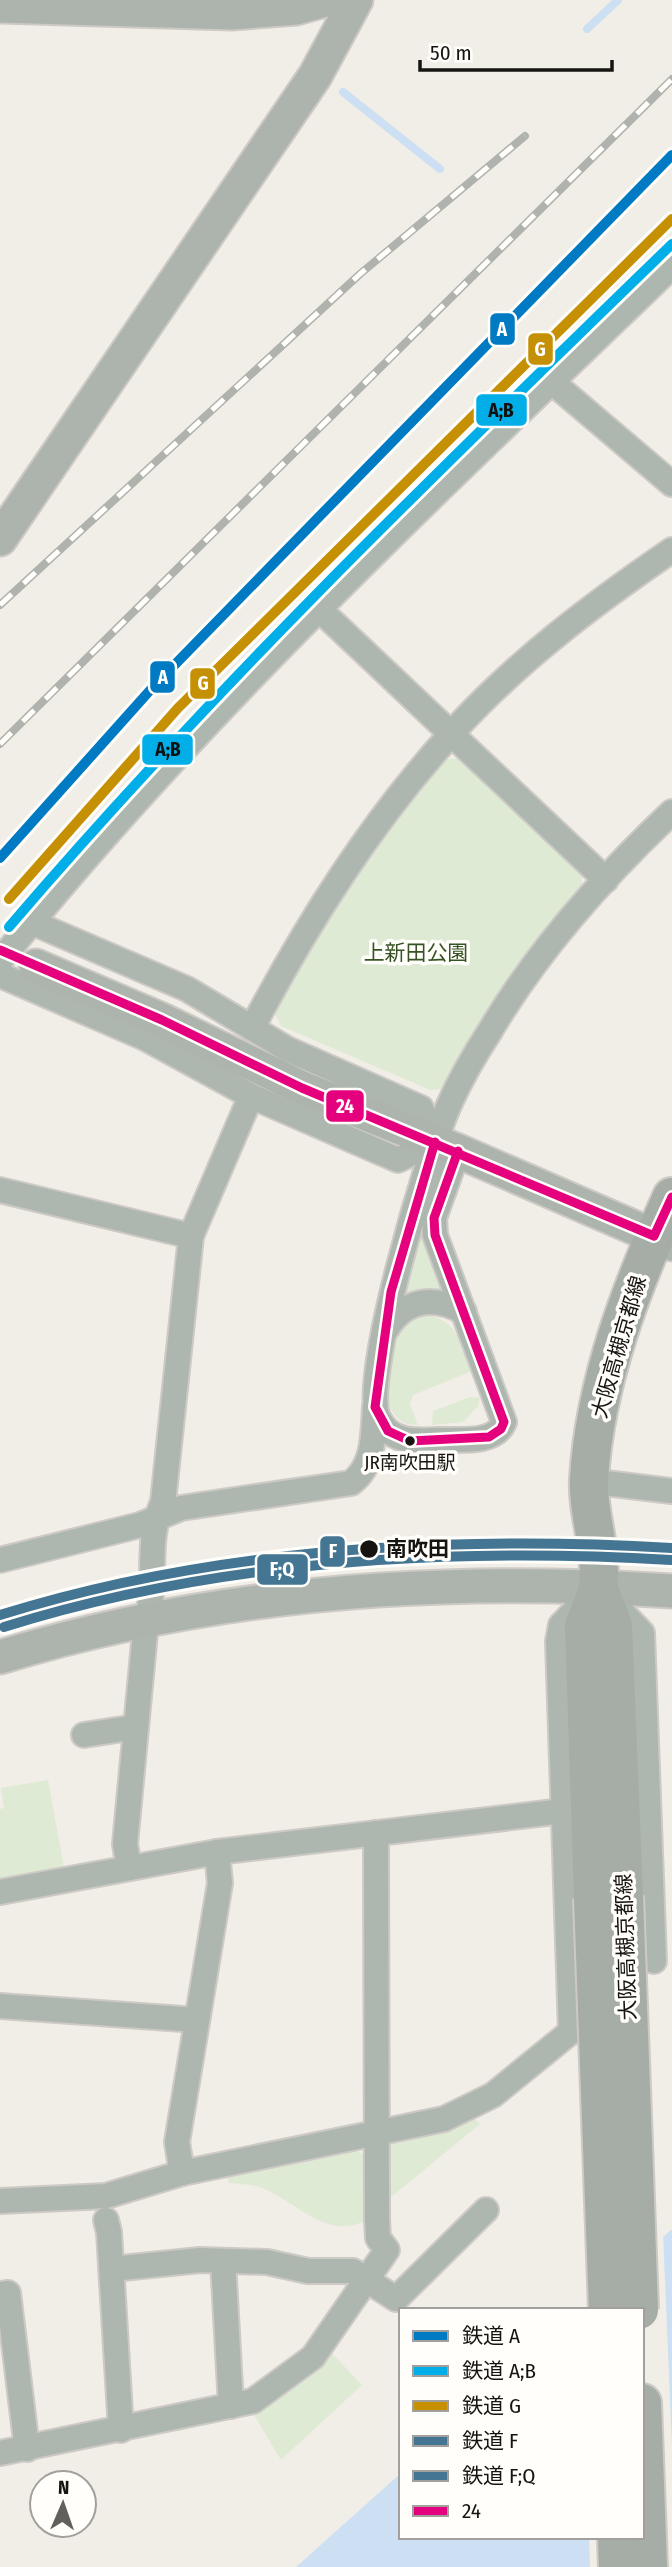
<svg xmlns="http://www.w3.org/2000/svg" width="672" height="2567" viewBox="0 0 672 2567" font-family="'Fira Sans Condensed','Noto Sans JP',sans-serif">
<rect width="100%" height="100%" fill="#f1eee7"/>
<g fill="#dfead4">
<path d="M 462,758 L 582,870 L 582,885 L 520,962 L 443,1089 L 430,1090 L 281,1026 L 275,1014 C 324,920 379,841 447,759 Z"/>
<path d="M 414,1234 L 422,1236 L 444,1293 L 418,1291 L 397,1299 Z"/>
<path d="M 419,1315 C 455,1314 462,1343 472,1371 L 413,1395 L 410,1405 L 418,1425 C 367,1427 385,1329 419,1315 Z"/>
<path d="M 470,1397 L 480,1398 L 478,1406 L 463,1422 L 432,1425 L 433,1411 Z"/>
<path d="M 48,1780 L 64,1868 L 0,1879 L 0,1809 L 4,1808 L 1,1788 Z"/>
<path d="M 475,2119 L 480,2124 L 385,2202 L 384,2155 L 394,2142 L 434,2134 Z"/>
<path d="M 356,2150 L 368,2158 L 370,2218 C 326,2245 296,2198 256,2186 C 247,2184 237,2184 229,2183 L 226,2175 Z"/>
<path d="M 326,2347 L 362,2385 L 281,2460 L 250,2408 Z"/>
</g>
<path fill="#cddff2" d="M 672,2229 L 672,2567 L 296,2567 L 401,2473 L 401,2537 L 642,2537 L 642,2310 L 582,2310 Z"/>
<path fill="#f1eee7" d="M 663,2232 L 672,2447 L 672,2567 L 590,2567 L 589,2537 L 642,2537 L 642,2310 L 581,2310 L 581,2306 Z"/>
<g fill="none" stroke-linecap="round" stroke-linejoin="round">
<g stroke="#cddff2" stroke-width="8">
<path d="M 587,29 L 618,0"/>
<path d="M 343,92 L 440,169"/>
</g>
<defs>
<g id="street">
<path d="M 552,382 L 672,484"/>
<path d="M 320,610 L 606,880"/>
<path d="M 31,922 L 187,989 L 287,1049 L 421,1108 L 435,1142"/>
<path d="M 0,961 C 202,710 441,489 672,266"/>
<path d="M 0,975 L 145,1038 L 251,1096 L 398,1160 L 435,1142"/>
<path d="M 252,1028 C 308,922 371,822 452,733 C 516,662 593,604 672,550"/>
<path d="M 458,1151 L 434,1218 L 435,1235 L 504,1422 C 495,1445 458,1439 437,1440 C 413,1441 390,1443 378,1417 C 361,1379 429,1150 449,1105 C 460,1080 475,1054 490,1031 C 538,950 603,877 672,812"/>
<path d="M 0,1190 L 191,1236"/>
<path d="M 386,1330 C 404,1299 434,1295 464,1312"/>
<path d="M 589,1481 L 672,1491"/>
<path d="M 0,1560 L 140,1525 L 181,1508 L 351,1483 C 375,1465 373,1435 375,1407"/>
<path d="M 84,1735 L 136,1727"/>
<path d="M 129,1868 L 125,1844 L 146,1622 C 159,1580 144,1544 163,1502 L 191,1236 L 251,1096"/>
<path d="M 0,1892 L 217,1852 L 563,1811"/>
<path d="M 0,2006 L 197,2020"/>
<path d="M 571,2032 L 558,1641 L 561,1625 L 598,1587 L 642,1633 L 654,1961"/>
<path d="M 182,2173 L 177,2142 L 220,1883 L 217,1852"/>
<path d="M 0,2201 L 106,2196 L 182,2173 L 444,2119 L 493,2095 L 584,2021"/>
<path d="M 106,2220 L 109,2232 L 121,2430"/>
<path d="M 223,2261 L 231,2406"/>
<path d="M 112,2269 L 200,2260 L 267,2262 L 308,2271 L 353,2271 L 396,2299 L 486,2210"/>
<path d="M 0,2294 L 8,2293 L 27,2449"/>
<path d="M 0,2453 L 253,2401 L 313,2357 L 387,2250 L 378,2238 L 377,2219 L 376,1833"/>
</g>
<g id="secondary">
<path d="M 0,6 L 232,13 L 296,8 L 325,0"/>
<path d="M 0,539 L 315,76 L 356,0"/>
<path d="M 36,966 L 162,1020 L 302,1088 L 458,1151 L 672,1244"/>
<path d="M 0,1657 C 216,1591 447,1576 672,1591"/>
</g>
<g id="primary">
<path d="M 598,1587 L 613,1625 L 624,1896"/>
<path d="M 593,1898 L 584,1626 C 588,1614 596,1599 598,1586 C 603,1550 587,1514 589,1479 C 595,1380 632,1286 672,1197"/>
<path d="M 642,2403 L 648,2567"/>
<path d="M 617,2537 L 618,2567"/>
</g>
</defs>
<use href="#street" stroke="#cdcac5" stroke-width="28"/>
<use href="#secondary" stroke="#cdcac5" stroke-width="37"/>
<use href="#primary" stroke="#cdcac5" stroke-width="42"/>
<use href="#street" stroke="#aeb6b0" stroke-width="24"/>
<use href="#secondary" stroke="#acb4ad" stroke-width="33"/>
<use href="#primary" stroke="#a5ada6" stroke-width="38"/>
<defs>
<g id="rail">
<path d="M 0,605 L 360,274 L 525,136"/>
<path d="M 0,744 L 672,79"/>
</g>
</defs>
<use href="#rail" stroke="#b0b2ad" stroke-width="8"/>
<use href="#rail" stroke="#fffefb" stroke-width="5" stroke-dasharray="16" stroke-linecap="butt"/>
<defs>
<g id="primary-bridge">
<path d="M 624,1896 L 639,2310"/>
<path d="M 593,1898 L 608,2310"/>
</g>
</defs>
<use href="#primary-bridge" stroke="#cdcac5" stroke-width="42" stroke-linecap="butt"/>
<use href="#primary-bridge" stroke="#a5ada6" stroke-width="38"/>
<defs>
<g id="bus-1">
<path d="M 0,950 L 162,1020 L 302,1088 L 654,1236 L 672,1197"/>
<path d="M 435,1142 L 391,1292 L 375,1407 L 388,1431 L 410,1441 L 489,1437 L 501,1429 L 504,1422 L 435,1235 L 434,1218 L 458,1151"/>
</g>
</defs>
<use href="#bus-1" stroke="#fffefb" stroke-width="14"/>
<use href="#bus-1" stroke="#e5007d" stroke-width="9"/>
<defs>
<path id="rail-1" d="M 0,858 L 153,687 L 672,155"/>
<path id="rail-2" d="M 9,927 C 216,685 444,465 672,244"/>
<path id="rail-3" d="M 9,899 L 178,708 L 672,219"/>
<path id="rail-4" d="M 0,1615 C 215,1548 448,1535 672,1548"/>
<path id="rail-5" d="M 4,1627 C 218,1560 449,1547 671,1560"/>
</defs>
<use href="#rail-1" stroke="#fffefb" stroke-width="16"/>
<use href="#rail-2" stroke="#fffefb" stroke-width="16"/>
<use href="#rail-3" stroke="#fffefb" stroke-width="16"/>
<use href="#rail-4" stroke="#fffefb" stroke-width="16"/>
<use href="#rail-5" stroke="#fffefb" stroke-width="16"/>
<use href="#rail-1" stroke="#007ac2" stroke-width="10"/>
<use href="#rail-2" stroke="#02aee7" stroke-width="10"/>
<use href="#rail-3" stroke="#c59004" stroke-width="10"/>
<use href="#rail-4" stroke="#447694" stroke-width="10"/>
<use href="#rail-5" stroke="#447694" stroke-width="10"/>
</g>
<g fill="#161410" stroke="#fffefb" stroke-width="2.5">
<circle cx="410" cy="1441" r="6"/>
<circle cx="369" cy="1549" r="10"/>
</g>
<g text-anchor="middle" stroke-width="7" stroke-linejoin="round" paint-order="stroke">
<g font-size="19" fill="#161410" stroke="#fffefb">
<text x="410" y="1469">JR南吹田駅</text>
</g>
<g font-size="21" fill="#375323" stroke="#fffefb">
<text x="416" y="960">上新田公園</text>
</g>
<g font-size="21" fill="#161410" stroke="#fffefb">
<text transform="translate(619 1347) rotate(-74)" y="7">大阪高槻京都線</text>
<text transform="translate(626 1947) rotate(-92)" y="7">大阪高槻京都線</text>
</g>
<g font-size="21" font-weight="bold" fill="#161410" stroke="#fffefb" text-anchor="start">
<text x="386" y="1556">南吹田</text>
</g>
</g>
<g stroke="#fffefb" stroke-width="2.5">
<rect x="489" y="312" width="27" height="34" rx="7" fill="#007ac2"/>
<rect x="527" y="332" width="27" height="34" rx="7" fill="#c59004"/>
<rect x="475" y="393" width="53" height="34" rx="7" fill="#02aee7"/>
<rect x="149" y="660" width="27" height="34" rx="7" fill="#007ac2"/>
<rect x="189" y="667" width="27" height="33" rx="7" fill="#c59004"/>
<rect x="141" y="733" width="53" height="33" rx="7" fill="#02aee7"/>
<rect x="325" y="1089" width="40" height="34" rx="7" fill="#e5007d"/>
<rect x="319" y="1535" width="27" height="33" rx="7" fill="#447694"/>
<rect x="256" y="1553" width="53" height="33" rx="7" fill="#447694"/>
</g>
<g font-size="19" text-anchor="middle" font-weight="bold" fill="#fff">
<text x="502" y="336">A</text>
<text x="540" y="356">G</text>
<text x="163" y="684">A</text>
<text x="203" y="690">G</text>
<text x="345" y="1113">24</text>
<text x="333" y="1558">F</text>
<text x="282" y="1576">F;Q</text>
</g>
<g font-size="19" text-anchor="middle" font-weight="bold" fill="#111">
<text x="501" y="417">A;B</text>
<text x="168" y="756">A;B</text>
</g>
<rect x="399" y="2308" width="245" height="231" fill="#fffefb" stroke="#a2a09d" stroke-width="2"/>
<rect x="413" y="2331" width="35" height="10" fill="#007ac2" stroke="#a2a09d" stroke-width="2"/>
<text x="462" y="2343" font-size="21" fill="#161410">鉄道 A</text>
<rect x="413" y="2366" width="35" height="10" fill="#02aee7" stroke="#a2a09d" stroke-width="2"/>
<text x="462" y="2378" font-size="21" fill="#161410">鉄道 A;B</text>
<rect x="413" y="2401" width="35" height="10" fill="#c59004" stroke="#a2a09d" stroke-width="2"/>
<text x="462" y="2413" font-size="21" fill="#161410">鉄道 G</text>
<rect x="413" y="2436" width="35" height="10" fill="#447694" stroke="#a2a09d" stroke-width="2"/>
<text x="462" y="2448" font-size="21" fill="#161410">鉄道 F</text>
<rect x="413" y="2471" width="35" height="10" fill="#447694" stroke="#a2a09d" stroke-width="2"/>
<text x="462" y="2483" font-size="21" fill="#161410">鉄道 F;Q</text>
<rect x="413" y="2506" width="35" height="10" fill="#e5007d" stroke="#a2a09d" stroke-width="2"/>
<text x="462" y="2518" font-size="21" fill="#161410">24</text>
<g transform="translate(63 2504) rotate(2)"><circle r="33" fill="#fffefb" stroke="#a2a09d" stroke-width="2"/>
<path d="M0-5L12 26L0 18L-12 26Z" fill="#63605b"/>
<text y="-10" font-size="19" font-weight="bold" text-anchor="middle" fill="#161410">N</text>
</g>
<path d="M420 60v10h192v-10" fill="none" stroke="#161410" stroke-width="3.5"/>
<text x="430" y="60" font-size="21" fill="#161410" stroke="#fffefb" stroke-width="5" paint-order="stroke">50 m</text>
</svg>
